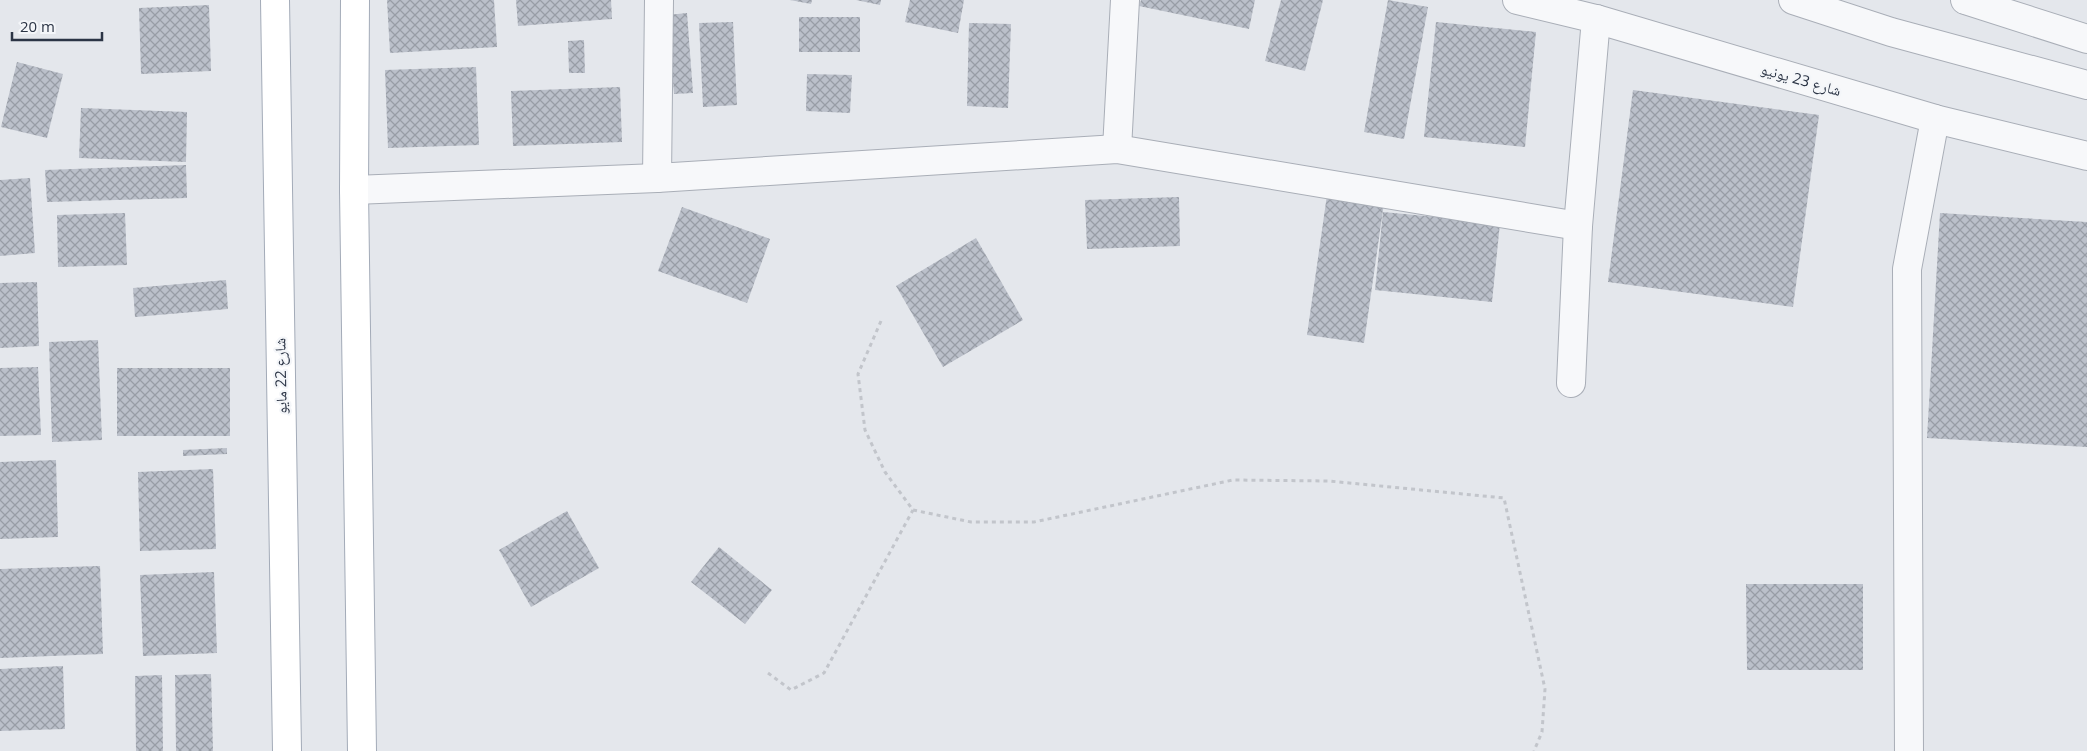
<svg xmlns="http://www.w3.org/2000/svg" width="2087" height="751" viewBox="0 0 2087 751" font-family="'Open Sans','Noto Naskh Arabic',sans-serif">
<defs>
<pattern id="building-cross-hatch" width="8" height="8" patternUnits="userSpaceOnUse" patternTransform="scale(1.25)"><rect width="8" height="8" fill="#bbc0ca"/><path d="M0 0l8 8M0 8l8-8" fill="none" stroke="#989da6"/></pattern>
</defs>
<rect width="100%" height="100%" fill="#e4e7ec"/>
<g fill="url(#building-cross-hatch)">
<path d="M 387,0 L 494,0 L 497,47 L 390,53 Z"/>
<path d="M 516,0 L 611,0 L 612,19 L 518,26 Z"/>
<path d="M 790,0 L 812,0 L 811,4 Z"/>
<path d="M 856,0 L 881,0 L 880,5 Z"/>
<path d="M 910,0 L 964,0 L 958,33 L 905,22 Z"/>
<path d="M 1141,0 L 1255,0 L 1249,29 L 1139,6 Z"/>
<path d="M 1281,0 L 1323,0 L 1305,71 L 1265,61 Z"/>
<path d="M 1388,0 L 1428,7 L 1404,139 L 1364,132 Z"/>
<path d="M 209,5 L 211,71 L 141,74 L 139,8 Z"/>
<path d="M 687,13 L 693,93 L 674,94 L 668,15 Z"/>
<rect x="799" y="17" width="61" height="35"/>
<path d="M 733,22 L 737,105 L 703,107 L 699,23 Z"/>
<path d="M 1436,22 L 1536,32 L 1525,147 L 1424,137 Z"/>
<path d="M 969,23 L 1011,24 L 1008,108 L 967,106 Z"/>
<path d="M 584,40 L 585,73 L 569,73 L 568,41 Z"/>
<path d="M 17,62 L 63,74 L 47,138 L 1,127 Z"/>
<path d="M 476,67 L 479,145 L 388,148 L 385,70 Z"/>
<path d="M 807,74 L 852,75 L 850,113 L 806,111 Z"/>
<path d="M 620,87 L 622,142 L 513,146 L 511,91 Z"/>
<path d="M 1633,90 L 1819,115 L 1793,307 L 1608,282 Z"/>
<path d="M 81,108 L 187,112 L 186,162 L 79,158 Z"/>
<path d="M 186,165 L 187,198 L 47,202 L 45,170 Z"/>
<path d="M 30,178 L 35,253 L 0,256 L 0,180 Z"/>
<path d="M 1328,188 L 1385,196 L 1364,343 L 1307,335 Z"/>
<path d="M 1179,197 L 1180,246 L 1087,249 L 1085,200 Z"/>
<path d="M 682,207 L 770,239 L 747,303 L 658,271 Z"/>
<path d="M 1383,212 L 1500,223 L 1492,302 L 1375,290 Z"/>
<path d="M 125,213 L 127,265 L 58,267 L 57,215 Z"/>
<path d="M 1940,213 L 2087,222 L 2087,447 L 1927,438 Z"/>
<path d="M 976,238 L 1023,320 L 943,367 L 896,286 Z"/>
<path d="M 226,280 L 228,309 L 135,317 L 133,288 Z"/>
<path d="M 37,282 L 39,346 L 0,348 L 0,283 Z"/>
<path d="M 98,340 L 102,440 L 52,442 L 49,342 Z"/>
<path d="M 38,367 L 41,435 L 0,436 L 0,368 Z"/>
<rect x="117" y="368" width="113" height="68"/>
<path d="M 227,448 L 227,454 L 183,456 L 183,450 Z"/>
<path d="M 56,460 L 58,537 L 0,539 L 0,462 Z"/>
<path d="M 213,469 L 216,549 L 140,551 L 138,472 Z"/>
<path d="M 567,511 L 599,568 L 531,607 L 499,550 Z"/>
<path d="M 719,547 L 772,590 L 745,624 L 691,582 Z"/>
<path d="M 100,566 L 103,654 L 0,658 L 0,569 Z"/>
<path d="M 214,572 L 217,653 L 143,656 L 140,575 Z"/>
<path d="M 1746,584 L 1863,584 L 1863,670 L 1747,670 Z"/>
<path d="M 63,666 L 65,729 L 0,731 L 0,669 Z"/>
<path d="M 211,674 L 213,751 L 176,751 L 175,675 Z"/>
<path d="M 162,675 L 163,751 L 136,751 L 135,676 Z"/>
</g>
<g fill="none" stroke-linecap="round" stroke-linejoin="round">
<defs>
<g id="minor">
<path d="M 1517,0 L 1596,19 L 1935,119 L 2087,156"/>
<path d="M 1793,0 L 1891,32 L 2087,85"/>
<path d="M 1965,0 L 2087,39"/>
<path d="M 1117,149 L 1125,0"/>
<path d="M 657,178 L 659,0"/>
<path d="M 354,190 L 657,178 L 1117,149 L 1578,226"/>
<path d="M 1571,383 L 1578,226 L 1596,19"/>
<path d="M 1909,751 L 1907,269 L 1935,119"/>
</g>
<g id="major">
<path d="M 275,0 L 287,751"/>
<path d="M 355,0 L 354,190 L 362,751"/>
</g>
</defs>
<use href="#minor" stroke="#a9aeb7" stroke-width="30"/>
<use href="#major" stroke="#a3abb8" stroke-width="30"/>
<g stroke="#c2c5cb" stroke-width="3" stroke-dasharray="4 4" stroke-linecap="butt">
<path d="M 881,321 L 858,374 L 865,430 L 885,472 L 913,510 L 971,522 L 1034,522 L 1233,480 L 1329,481 L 1504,498 L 1545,689 L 1542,732 L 1534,751"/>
<path d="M 768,673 L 791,690 L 824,673 L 913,510"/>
</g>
<use href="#minor" stroke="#f7f8fa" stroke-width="28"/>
<use href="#major" stroke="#fff" stroke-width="28"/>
</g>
<g text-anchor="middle" stroke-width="4.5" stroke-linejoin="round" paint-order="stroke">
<g font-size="15" fill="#2b3445" stroke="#f4f6f9">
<text transform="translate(1801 80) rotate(16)" y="5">شارع 23 يونيو</text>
<text transform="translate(281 376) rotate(-91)" y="5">شارع 22 مايو</text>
</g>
</g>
<path d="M12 32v8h90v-8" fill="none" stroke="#2b3445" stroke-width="2.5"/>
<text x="20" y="32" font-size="15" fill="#2b3445" stroke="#f4f6f9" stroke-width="4" paint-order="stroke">20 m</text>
</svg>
